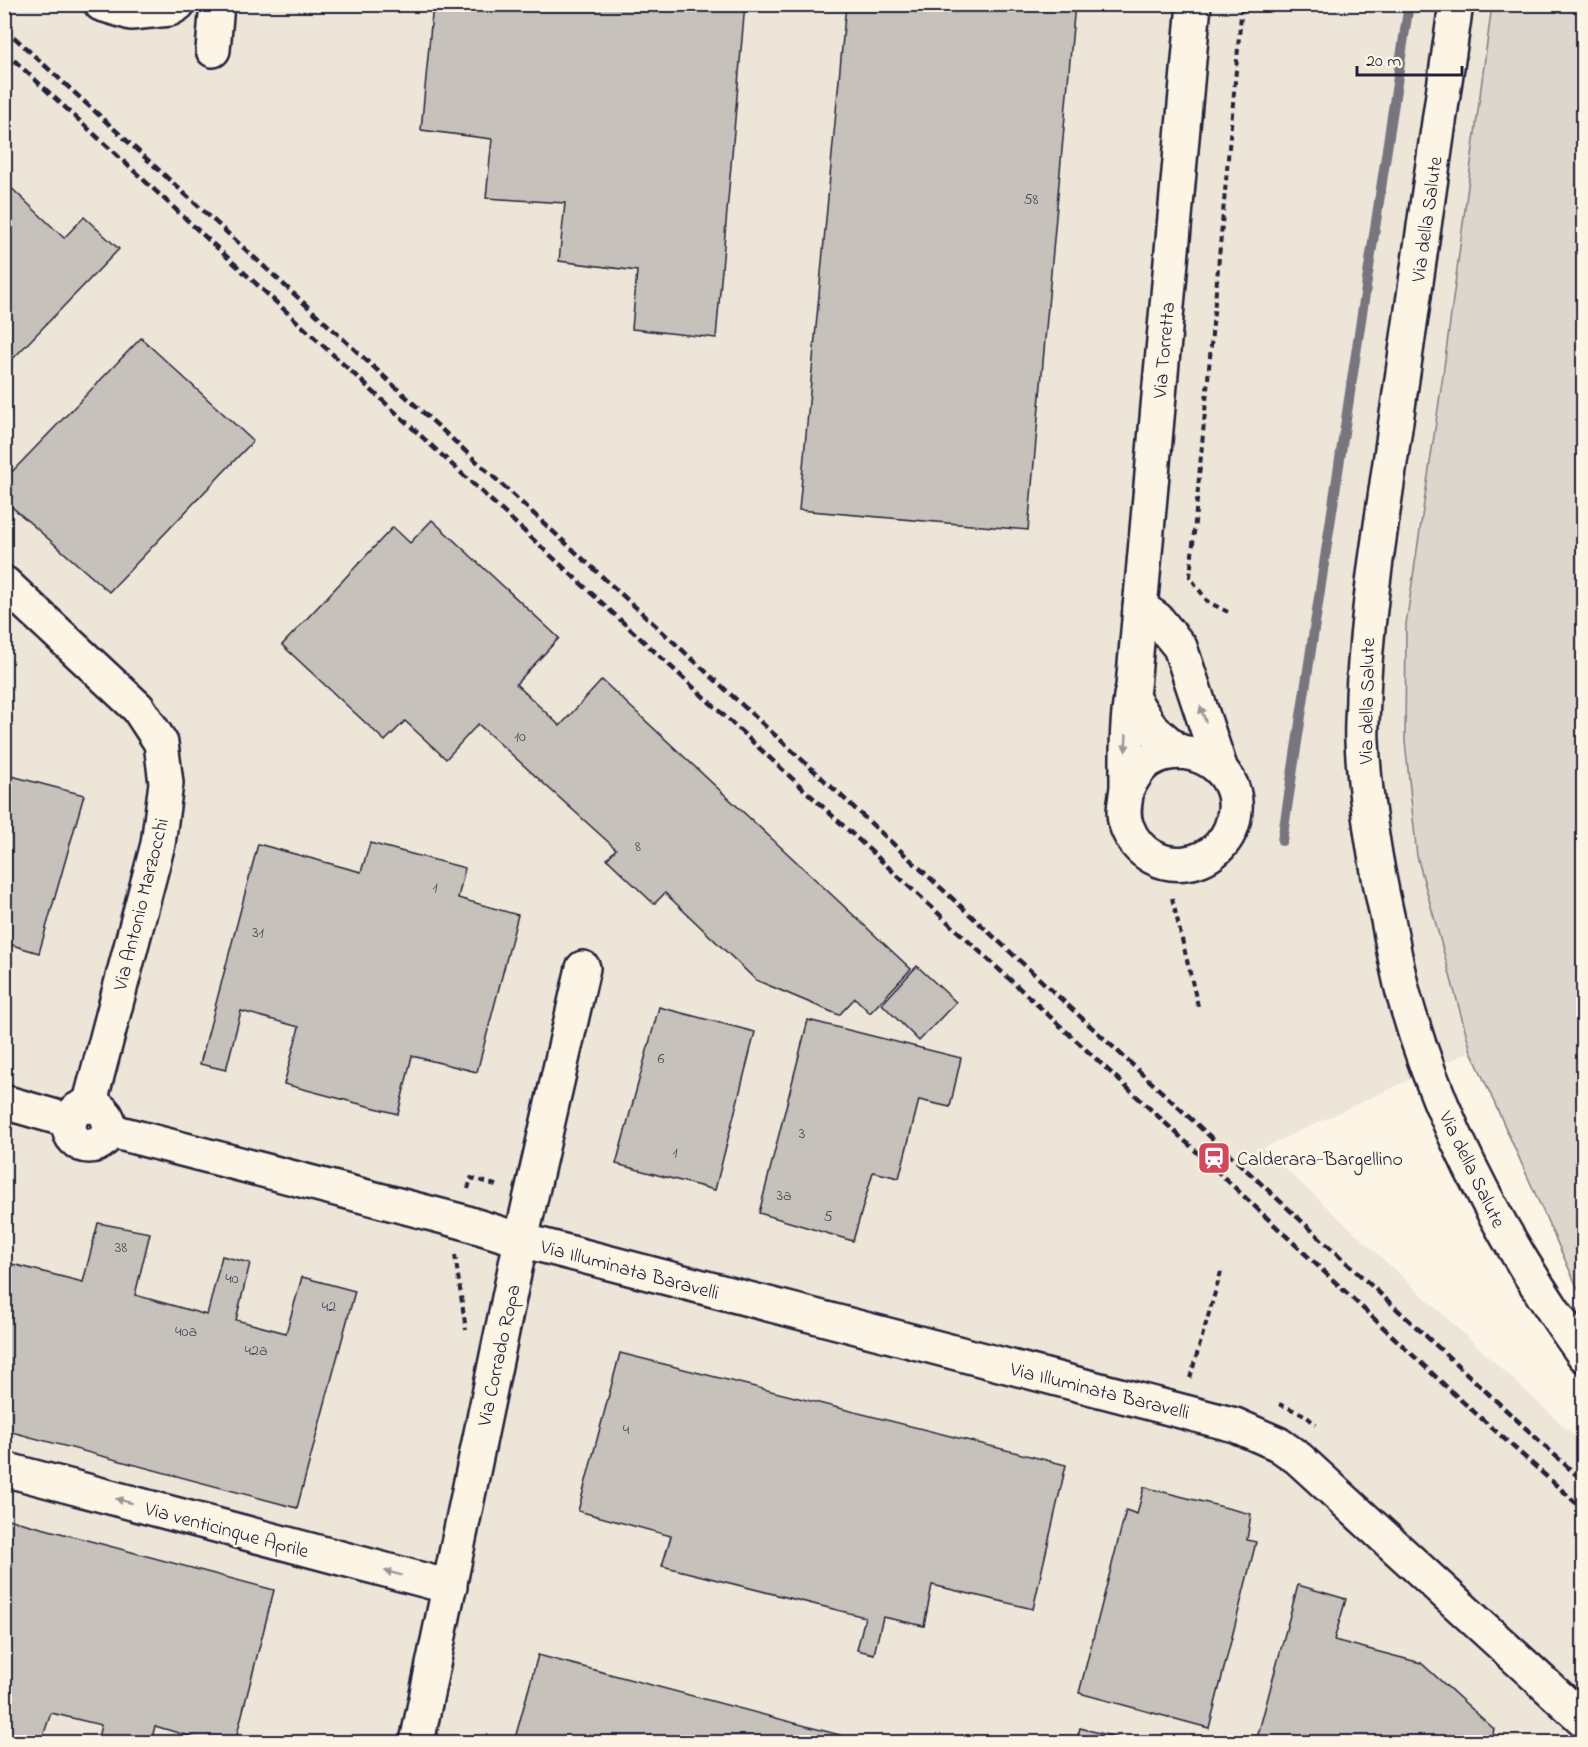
<svg xmlns="http://www.w3.org/2000/svg" width="1588" height="1747" viewBox="0 0 1588 1747" font-family="'Indie Flower',sans-serif">
<rect width="100%" height="100%" fill="#fcf5e5"/>
<filter id="ink" filterUnits="userSpaceOnUse"><feTurbulence type="fractalNoise" baseFrequency=".0167" numOctaves="2"/><feDisplacementMap in="SourceGraphic" scale="12" xChannelSelector="R" yChannelSelector="G"/><feConvolveMatrix kernelMatrix="1 2 1 2 8 2 1 2 1" color-interpolation-filters="sRGB"/></filter>
<g filter="url(#ink)">
<path fill="#ece5d8" d="M 5,5 L 1492,5 L 1442,382 L 1406,624 L 1417,856 L 1471,1051 L 1263,1148 L 1583,1444 L 1583,1742 L 5,1742 Z"/>
<path fill="#dcd6cc" stroke="#7f7c84" stroke-width="1.5" d="M 1492,5 L 1583,5 L 1583,1300 L 1471,1051 L 1417,856 L 1405,741 L 1406,624 L 1442,382 Z"/>
<g fill="none" stroke-linecap="round" stroke-linejoin="round">
<path stroke="#78757e" stroke-width="10" d="M 1282,841 L 1409,4"/>
</g>
<g fill="#c6c1bb" stroke="#22223b" stroke-width="1.5">
<path d="M 433,4 L 745,4 L 716,338 L 632,329 L 637,271 L 559,261 L 565,203 L 486,198 L 492,139 L 421,130 Z"/>
<path d="M 846,4 L 1075,4 L 1028,530 L 799,510 Z"/>
<path d="M 4,181 L 64,238 L 84,217 L 119,249 L 4,368 Z"/>
<path d="M 141,338 L 253,441 L 109,592 L 4,500 L 4,480 Z"/>
<path d="M 432,520 L 559,638 L 516,684 L 560,726 L 602,680 L 911,969 L 870,1013 L 855,998 L 839,1015 L 756,980 L 665,893 L 654,904 L 607,859 L 616,849 L 478,724 L 446,759 L 405,721 L 385,741 L 282,645 L 393,527 L 410,543 Z"/>
<path d="M 4,774 L 84,795 L 39,953 L 12,945 L 4,975 Z"/>
<path d="M 370,843 L 465,868 L 458,898 L 518,915 L 477,1072 L 412,1056 L 398,1114 L 284,1084 L 299,1027 L 241,1011 L 226,1070 L 200,1064 L 258,844 L 361,872 Z"/>
<path d="M 917,966 L 956,1002 L 919,1041 L 882,1004 Z"/>
<path d="M 659,1007 L 755,1032 L 715,1190 L 616,1164 Z"/>
<path d="M 808,1020 L 961,1058 L 950,1107 L 919,1100 L 899,1178 L 873,1172 L 853,1241 L 759,1213 Z"/>
<path d="M 98,1223 L 150,1233 L 135,1295 L 207,1315 L 222,1256 L 250,1263 L 236,1320 L 286,1333 L 302,1277 L 355,1291 L 297,1508 L 4,1430 L 4,1262 L 83,1282 Z"/>
<path d="M 620,1353 L 1066,1465 L 1033,1609 L 932,1585 L 924,1626 L 883,1617 L 874,1654 L 857,1650 L 865,1617 L 662,1566 L 671,1536 L 578,1511 Z"/>
<path d="M 1144,1487 L 1251,1514 L 1247,1540 L 1256,1542 L 1209,1728 L 1079,1693 L 1126,1510 L 1137,1514 Z"/>
<path d="M 4,1518 L 274,1590 L 235,1742 L 202,1742 L 202,1740 L 155,1726 L 151,1742 L 97,1742 L 101,1725 L 51,1713 L 41,1742 L 4,1742 Z"/>
<path d="M 1298,1585 L 1346,1599 L 1334,1640 L 1421,1663 L 1494,1729 L 1491,1742 L 1256,1742 Z"/>
<path d="M 538,1655 L 840,1735 L 838,1742 L 514,1742 Z"/>
<path d="M 1080,1728 L 1135,1742 L 1076,1742 Z"/>
</g>
<g fill="none" stroke-linecap="round" stroke-linejoin="round">
<defs>
<g id="minor">
<path d="M 101,4 L 131,13 L 170,9 L 178,4"/>
<path d="M 1456,4 L 1376,560 C 1370,605 1365,650 1363,696 C 1363,710 1361,726 1362,741 C 1365,801 1375,862 1388,920 C 1393,945 1397,971 1404,996 C 1440,1126 1506,1246 1584,1355"/>
<path d="M 213,50 L 217,4"/>
<path d="M 4,583 L 138,708 L 161,743 L 166,783 L 158,844 L 89,1106"/>
<path d="M 1140,607 L 1157,619 L 1180,647 L 1221,770"/>
<path d="M 1131,696 L 1152,729 L 1179,752"/>
<path d="M 1127,789 C 1132,779 1138,768 1148,761 C 1185,737 1239,765 1235,810 C 1230,871 1149,884 1127,827 C 1121,813 1126,801 1127,786 C 1127,753 1126,720 1133,687 L 1194,4"/>
<path d="M 4,1102 L 70,1121"/>
<circle cx="89" cy="1126" r="20"/>
<path d="M 108,1130 L 460,1221 L 521,1240 L 1235,1425 L 1278,1444 L 1298,1458 L 1584,1720"/>
<path d="M 4,1469 L 450,1587"/>
<path d="M 417,1742 L 521,1240 L 583,968"/>
</g>
</defs>
<use href="#minor" stroke="#22223b" stroke-width="38"/>
<g stroke="#22223b" stroke-width="4" stroke-dasharray="6 4.5" stroke-linecap="butt">
<path d="M 1228,612 L 1208,602 L 1190,577 L 1242,4"/>
<path d="M 1172,898 L 1198,1006"/>
<path d="M 468,1189 L 471,1178 L 499,1186"/>
<path d="M 455,1255 L 466,1330"/>
<path d="M 1190,1378 L 1221,1272"/>
<path d="M 1279,1404 L 1305,1415 L 1316,1425"/>
</g>
<use href="#minor" stroke="#fcf5e5" stroke-width="33"/>
<g stroke="#22223b" stroke-width="4.5" stroke-dasharray="9 4.5" stroke-linecap="butt">
<path d="M 4,28 L 836,791 L 1584,1482"/>
<path d="M 4,51 L 1199,1154 L 1453,1393 L 1584,1510"/>
</g>
</g>
<defs><path id="oneway-solid" d="M-6-.8H1V-3.2L6.5 0L1 3.2V.8H-6Z" transform="scale(1.5)"/></defs>
<g fill="#9a9698">
<use href="#oneway-solid" transform="translate(1203 714) rotate(-109)"/>
<use href="#oneway-solid" transform="translate(1126 743) rotate(93)"/>
<use href="#oneway-solid" transform="translate(124 1501) rotate(-165)"/>
<use href="#oneway-solid" transform="translate(393 1573) rotate(-165)"/>
</g>
</g>
<defs>
<symbol id="station-square" viewBox="-11 -11 22 22"><rect x="-9" y="-9" width="18" height="18" rx="4" fill="#d1495b" stroke="#fcf5e5"/><path d="M-3-6H3Q5-6 5-4V2Q5 4 3 4L4.5 6H3L1.5 4h-3L-3 6H-4.5L-3 4Q-5 4-5 2V-4Q-5-6-3-6ZM-3.5-4v3h7v-3ZM-3.5 1v1.5H-2V1ZM2 1v1.5H3.5V1Z" fill="#fff"/></symbol>
</defs>
<g fill-rule="evenodd">
<use href="#station-square" x="1195" y="1139" width="38" height="38"/>
</g>
<g text-anchor="middle" stroke-width="5" stroke-linejoin="round" paint-order="stroke">
<g font-size="16" fill="#4b4a5b">
<text x="1031" y="204">58</text>
<text x="520" y="741">10</text>
<text x="638" y="851">8</text>
<text x="435" y="892">1</text>
<text x="258" y="937">31</text>
<text x="661" y="1063">6</text>
<text x="802" y="1138">3</text>
<text x="675" y="1157">1</text>
<text x="784" y="1200">3a</text>
<text x="828" y="1221">5</text>
<text x="121" y="1252">38</text>
<text x="232" y="1283">40</text>
<text x="329" y="1311">42</text>
<text x="186" y="1336">40a</text>
<text x="256" y="1355">42a</text>
<text x="626" y="1434">4</text>
</g>
<g font-size="20" fill="#22223b" stroke="#fcf5e5">
<text transform="translate(1426 219) rotate(-82)" y="7">Via della Salute</text>
<text transform="translate(1163 350) rotate(-85)" y="7">Via Torretta</text>
<text transform="translate(1366 701) rotate(-89)" y="7">Via della Salute</text>
<text transform="translate(140 904) rotate(-76)" y="7">Via Antonio Marzocchi</text>
<text transform="translate(1473 1169) rotate(64)" y="7">Via della Salute</text>
<text transform="translate(630 1269) rotate(15)" y="7">Via Illuminata Baravelli</text>
<text transform="translate(498 1355) rotate(-78)" y="7">Via Corrado Ropa</text>
<text transform="translate(1100 1390) rotate(14)" y="7">Via Illuminata Baravelli</text>
<text transform="translate(227 1529) rotate(15)" y="7">Via venticinque Aprile</text>
</g>
<g font-size="20" fill="#22223b" stroke="#fcf5e5" text-anchor="start">
<text x="1237" y="1165">Calderara-Bargellino</text>
</g>
</g>
<rect width="1588" height="1747" fill="none" stroke="#fcf5e5" stroke-width="24"/>
<rect x="12" y="12" width="1564" height="1723" fill="none" stroke="#22223b" stroke-width="2" filter="url(#ink)"/>
<path d="M1357 66v9h105v-9" fill="none" stroke="#22223b" stroke-width="3"/>
<text x="1366" y="66" font-size="18" fill="#22223b" stroke="#fcf5e5" stroke-width="4.5" paint-order="stroke">20 m</text>
</svg>
